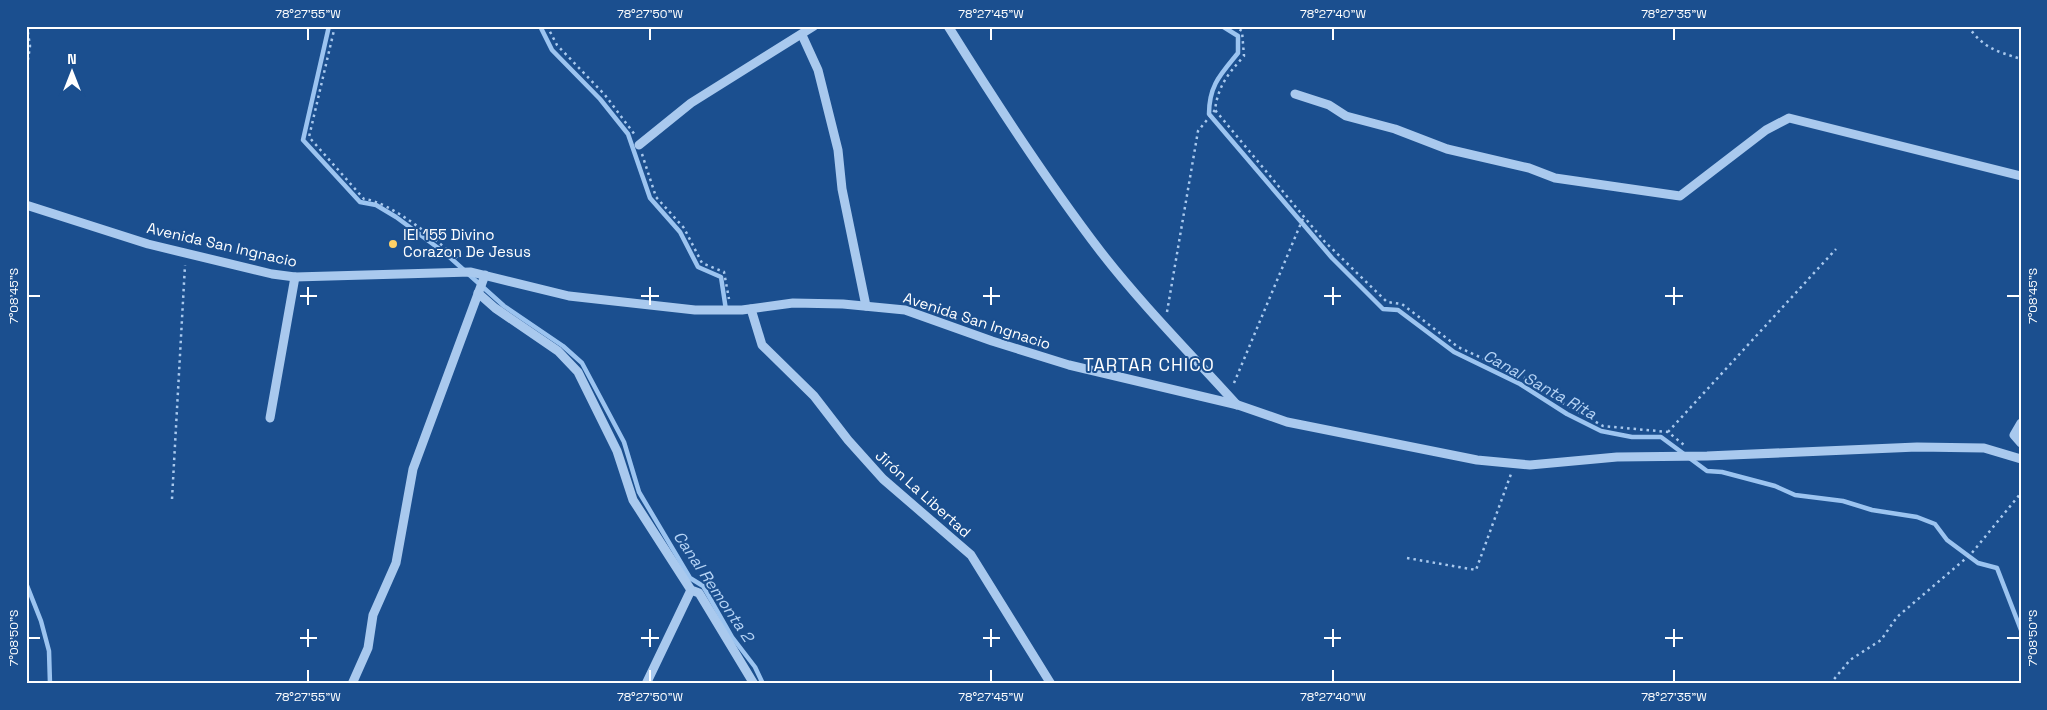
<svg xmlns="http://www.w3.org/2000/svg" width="2047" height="710" viewBox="0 0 2047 710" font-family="'Space Grotesk',sans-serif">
<rect width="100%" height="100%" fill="#1b4f8f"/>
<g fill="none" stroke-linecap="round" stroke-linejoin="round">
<g stroke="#9cc4f0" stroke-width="4.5">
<path d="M 329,26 L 303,140 L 360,202 L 376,205 L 396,217 L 445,253 L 504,306 L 563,346 L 582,363 L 624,442 L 639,492 L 690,578 L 703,586 L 732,637 L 755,667 L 763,684"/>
<path d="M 540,26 L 552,50 L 600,99 L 628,134 L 650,198 L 680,232 L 698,267 L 721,277 L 726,310"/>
<path d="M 1222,26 L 1238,36 L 1238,53 C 1221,74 1209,85 1209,114 L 1332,258 L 1383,309 L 1398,310 L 1454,352 L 1520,384 L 1567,414 L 1601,431 L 1632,437 L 1661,437 L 1707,471 L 1722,472 L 1775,486 L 1795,495 L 1843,501 L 1872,510 L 1917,517 L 1935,524 L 1947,540 L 1978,563 L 1997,568 L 2021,630"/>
<path d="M 26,583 L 41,621 L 49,651 L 50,684"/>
</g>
<g stroke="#a9c9ee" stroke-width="2.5" stroke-dasharray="2.5 4" stroke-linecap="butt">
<path d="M 335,26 L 309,137 L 364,199 C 391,202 438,241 459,260"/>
<path d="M 547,26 L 557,45 L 605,95 L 635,135"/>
<path d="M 1234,26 L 1242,31 L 1244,56 C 1228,74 1218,86 1215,110 L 1325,242 L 1387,302 L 1402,304 L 1458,347 L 1527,379 L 1559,401 L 1603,426 L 1668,432 L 1684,445"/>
<path d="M 1968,26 C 1983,48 1996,51 2021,59"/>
<path d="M 26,73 L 30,46 L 27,26"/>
<path d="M 642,154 L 656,197 L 684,228 L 702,263 L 724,272 L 729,299"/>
<path d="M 1167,312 L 1198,131 L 1215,110"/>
<path d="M 1234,383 L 1304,216"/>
<path d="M 1668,432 L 1836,249"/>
<path d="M 172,499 L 185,265"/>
<path d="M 1407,558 L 1476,570 L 1511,474"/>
<path d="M 1830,684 L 1850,660 L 1881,640 L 1897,617 L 1971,554 L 2021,493"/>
</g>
<g stroke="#a9c9ee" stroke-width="9">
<path d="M 948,26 C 996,103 1046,180 1101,252 C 1143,306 1191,354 1237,405"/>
<path d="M 802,35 L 818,70 L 838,150 L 842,189 L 866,306"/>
<path d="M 1295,94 L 1329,105 L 1346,116 L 1395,129 L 1447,149 L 1529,168 L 1555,178 L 1680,196 L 1766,130 L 1789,118 L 2021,176"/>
<path d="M 639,145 L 691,103 L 814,26"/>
<path d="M 26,205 L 148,244 L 272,274 L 295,277 L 471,272 L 569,296 L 695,310 L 742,310 L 793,303 L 843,304 L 905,310 L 992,341 L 1069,365 L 1238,405 L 1287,422 L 1477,460 L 1530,465 L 1617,457 L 1707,456 L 1917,447 L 1984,448 L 2021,459"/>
<path d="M 478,293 L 495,308 L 558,351 L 578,372 L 617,451 L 633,500 L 691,590 L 699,593 L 754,684"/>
<path d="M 751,309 L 762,345 L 814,396 L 848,440 L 883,479 L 971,555 L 1051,684"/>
<path d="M 270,418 L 295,277"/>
<path d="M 2021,423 L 2014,435 L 2021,443"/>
<path d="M 352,684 L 368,648 L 373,615 L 396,563 L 413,469 L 485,275"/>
<path d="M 646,684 L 691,590"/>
</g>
</g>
<path fill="none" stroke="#fff" stroke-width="2" d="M 308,28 L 308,40M 650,28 L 650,40M 991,28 L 991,40M 1333,28 L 1333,40M 1674,28 L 1674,40M 308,287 L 308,305M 650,287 L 650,305M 991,287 L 991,305M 1333,287 L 1333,305M 1674,287 L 1674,305M 28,296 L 40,296M 300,296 L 317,296M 641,296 L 659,296M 983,296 L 1000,296M 1324,296 L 1341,296M 1665,296 L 1683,296M 2007,296 L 2020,296M 308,629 L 308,647M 650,629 L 650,647M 991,629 L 991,647M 1333,629 L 1333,647M 1674,629 L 1674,647M 28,638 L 40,638M 300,638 L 317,638M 641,638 L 659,638M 983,638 L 1000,638M 1324,638 L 1341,638M 1665,638 L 1683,638M 2007,638 L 2020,638M 308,670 L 308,682M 650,670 L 650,682M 991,670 L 991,682M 1333,670 L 1333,682M 1674,670 L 1674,682"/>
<circle fill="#ffd166" stroke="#1b4f8f" stroke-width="2" cx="393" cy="244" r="5"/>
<g text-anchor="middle" stroke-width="4" stroke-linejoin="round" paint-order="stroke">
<g font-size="15" fill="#fff" stroke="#1b4f8f" text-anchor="start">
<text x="403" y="240">IEI 155 Divino<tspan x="403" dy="17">Corazon De Jesus</tspan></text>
</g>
<g font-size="15" fill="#fff" stroke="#1b4f8f">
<text transform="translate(222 245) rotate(13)" y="5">Avenida San Ingnacio</text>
<text transform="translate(977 321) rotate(18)" y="5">Avenida San Ingnacio</text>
<text transform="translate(923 494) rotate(42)" y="5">Jirón La Libertad</text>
</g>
<g font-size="16" font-style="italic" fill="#b5d3f5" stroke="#1b4f8f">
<text transform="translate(1540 384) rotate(29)" y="6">Canal Santa Rita</text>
<text transform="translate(714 586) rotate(56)" y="6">Canal Remonta 2</text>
</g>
<g font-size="18" letter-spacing="1" fill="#fff" stroke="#1b4f8f">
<text x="1149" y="371">TARTAR CHICO</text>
</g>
</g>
<rect width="2047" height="710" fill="none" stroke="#1b4f8f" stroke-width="55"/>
<g transform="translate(72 72)" stroke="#1b4f8f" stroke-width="4" paint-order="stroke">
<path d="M0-4L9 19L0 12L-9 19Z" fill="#ffffff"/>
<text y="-8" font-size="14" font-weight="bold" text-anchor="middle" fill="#ffffff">N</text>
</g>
<rect x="28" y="28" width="1992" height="654" fill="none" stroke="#fff" stroke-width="2"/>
<g font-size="12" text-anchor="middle" fill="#fff">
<text x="308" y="18">78°27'55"W</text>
<text x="650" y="18">78°27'50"W</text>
<text x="991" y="18">78°27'45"W</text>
<text x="1333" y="18">78°27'40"W</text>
<text x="1674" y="18">78°27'35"W</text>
<text transform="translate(14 296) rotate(-90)" y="4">7°08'45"S</text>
<text transform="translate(2033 296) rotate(-90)" y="4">7°08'45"S</text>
<text transform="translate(14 638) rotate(-90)" y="4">7°08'50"S</text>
<text transform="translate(2033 638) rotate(-90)" y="4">7°08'50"S</text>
<text x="308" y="701">78°27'55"W</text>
<text x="650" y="701">78°27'50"W</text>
<text x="991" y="701">78°27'45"W</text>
<text x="1333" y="701">78°27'40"W</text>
<text x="1674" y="701">78°27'35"W</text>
</g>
</svg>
